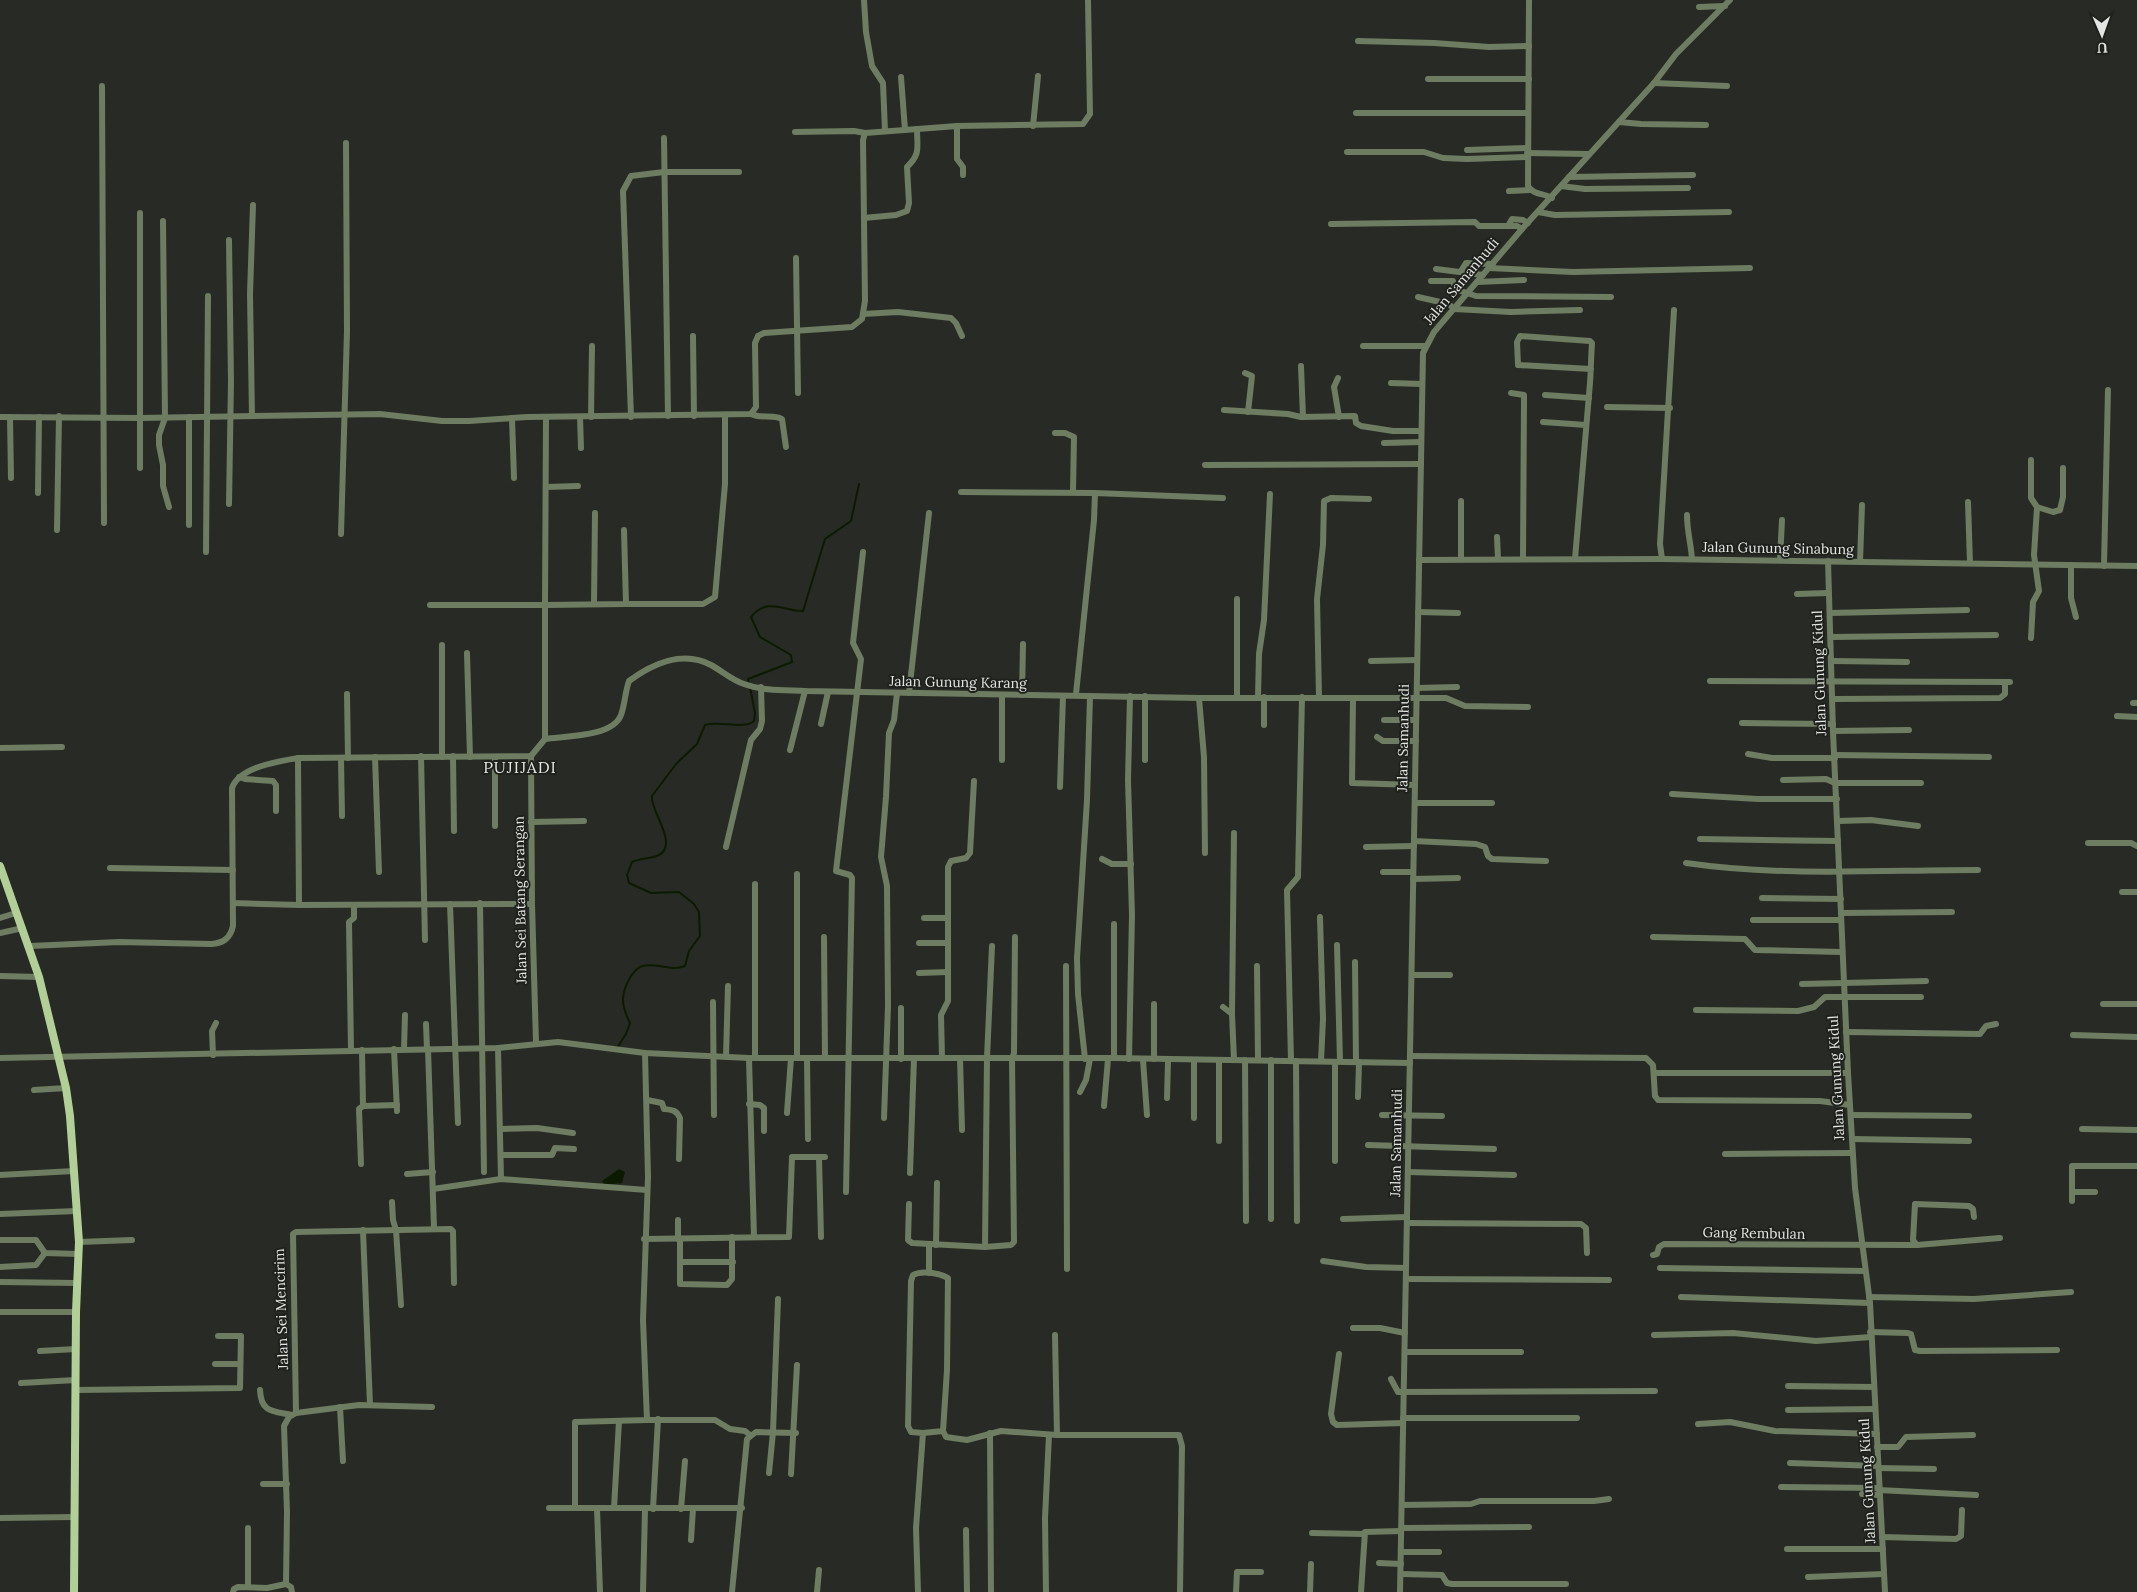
<svg xmlns="http://www.w3.org/2000/svg" width="2137" height="1592" viewBox="0 0 2137 1592" font-family="Lora,serif">
<rect width="100%" height="100%" fill="#282b25"/>
<path fill="#0c1b00" d="M 619,1169 L 625,1172 L 622,1183 L 605,1185 L 602,1181 Z"/>
<g fill="none" stroke-linecap="round" stroke-linejoin="round">
<g stroke="#0c1b00" stroke-width="2">
<path d="M 749,683 L 748,679 L 792,662 L 791,655 L 760,637 L 751,617 C 768,596 785,612 803,611 L 825,539 L 851,521 L 859,484"/>
<path d="M 617,1048 L 626,1034 L 630,1023 C 621,1005 620,994 631,976 C 634,972 637,967 643,966 C 657,962 670,972 685,966 L 689,951 L 700,936 L 699,912 L 694,904 L 679,892 L 651,893 L 629,883 L 627,875 L 632,862 C 640,858 651,859 659,855 C 679,844 650,811 652,796 L 676,764 L 697,744 L 705,725 C 719,720 744,730 754,721 L 755,713 L 750,687"/>
</g>
<g stroke="#6e7c61" stroke-width="6">
<path d="M 864,0 L 866,32 L 872,66 L 883,83 L 885,131"/>
<path d="M 1529,0 L 1528,186 C 1533,195 1544,193 1552,198"/>
<path d="M 1699,7 L 1725,6"/>
<path d="M 1358,41 L 1434,43 L 1489,47 L 1529,46"/>
<path d="M 901,77 L 905,130"/>
<path d="M 1428,79 L 1529,79"/>
<path d="M 1654,83 L 1727,86"/>
<path d="M 102,86 L 104,523"/>
<path d="M 1356,113 L 1528,113"/>
<path d="M 1619,122 L 1641,124 L 1706,125"/>
<path d="M 957,126 L 957,159 L 963,167 L 963,175"/>
<path d="M 1033,126 L 1038,76"/>
<path d="M 795,132 L 854,131 L 865,133"/>
<path d="M 664,138 L 668,416"/>
<path d="M 1467,150 L 1527,148"/>
<path d="M 1347,152 L 1424,152 L 1443,158 L 1467,159 L 1527,157"/>
<path d="M 1527,153 L 1588,154"/>
<path d="M 1569,177 L 1693,175"/>
<path d="M 1561,186 L 1585,189 L 1688,188"/>
<path d="M 1509,191 L 1531,190"/>
<path d="M 1538,212 L 1555,215 L 1729,212"/>
<path d="M 140,213 L 140,468"/>
<path d="M 864,218 L 896,215 L 907,211 L 909,203 L 907,167 C 921,154 917,147 917,129"/>
<path d="M 163,221 L 165,418 L 159,435 L 159,445 L 163,465 L 163,486 L 169,507"/>
<path d="M 1331,224 L 1475,222 L 1479,226 L 1517,226 L 1522,229"/>
<path d="M 1508,226 L 1512,219 L 1523,220 L 1528,223"/>
<path d="M 796,258 L 798,393"/>
<path d="M 1489,268 L 1573,272 L 1750,268"/>
<path d="M 1436,269 L 1483,275"/>
<path d="M 1461,271 L 1466,263 L 1493,264"/>
<path d="M 1431,281 L 1453,281 L 1455,289 L 1476,296 L 1611,297"/>
<path d="M 1477,282 L 1524,280"/>
<path d="M 1418,297 L 1449,304 L 1454,309 L 1511,312 L 1580,310"/>
<path d="M 863,314 L 898,312 L 951,318 L 956,323 L 962,336"/>
<path d="M 693,336 L 694,416"/>
<path d="M 1363,346 L 1425,346"/>
<path d="M 1301,366 L 1303,417"/>
<path d="M 1245,373 L 1252,376 L 1248,412"/>
<path d="M 1338,378 L 1334,387 L 1339,417"/>
<path d="M 1391,383 L 1422,384"/>
<path d="M 1511,393 L 1524,395 L 1524,400 L 1523,559"/>
<path d="M 1545,395 L 1589,398"/>
<path d="M 1607,407 L 1670,408"/>
<path d="M 1224,410 L 1288,414 L 1301,417 L 1355,416 L 1356,423 L 1361,426 L 1393,431 L 1421,431"/>
<path d="M 751,414 C 761,419 773,414 782,419 L 786,447"/>
<path d="M 252,416 L 250,294 L 253,205"/>
<path d="M 0,417 L 140,418 L 380,414 L 442,421 L 469,421 L 527,417 L 751,414 L 756,407 L 755,343 L 758,336 L 764,333 L 852,327 L 862,319 L 865,301 L 863,140 L 865,133 L 957,126 L 1083,124 L 1090,114 L 1088,0"/>
<path d="M 10,417 L 11,478"/>
<path d="M 580,417 L 581,448"/>
<path d="M 591,417 L 592,346"/>
<path d="M 631,417 L 623,191 L 631,176 L 664,172 L 739,172"/>
<path d="M 512,418 L 514,478"/>
<path d="M 1543,422 L 1586,425"/>
<path d="M 1055,433 L 1065,433 L 1074,437 L 1073,491"/>
<path d="M 1384,443 L 1421,442"/>
<path d="M 2031,460 L 2031,498 L 2037,507 L 2034,555 L 2039,591 L 2033,602 L 2031,638"/>
<path d="M 1205,465 L 1421,464"/>
<path d="M 546,487 L 578,486"/>
<path d="M 961,492 L 1095,493 L 1094,520 L 1076,694"/>
<path d="M 38,493 L 39,417"/>
<path d="M 1095,493 L 1223,498"/>
<path d="M 1968,502 L 1970,563"/>
<path d="M 229,504 L 231,381 L 229,240"/>
<path d="M 2037,507 L 2053,512 L 2060,510 L 2063,497 L 2063,468"/>
<path d="M 1687,515 C 1687,531 1691,544 1692,559"/>
<path d="M 189,525 L 189,417"/>
<path d="M 57,530 L 59,416"/>
<path d="M 341,534 L 347,331 L 346,143"/>
<path d="M 1497,537 L 1498,559"/>
<path d="M 206,552 L 208,296"/>
<path d="M 1461,559 L 1461,501"/>
<path d="M 1575,559 L 1590,383 C 1591,370 1591,356 1592,343 L 1590,341 L 1520,336 L 1517,342 L 1518,365 L 1591,369"/>
<path d="M 1662,559 L 1660,544 L 1674,310"/>
<path d="M 1419,560 L 1662,559 L 2137,566"/>
<path d="M 1780,560 L 1782,520"/>
<path d="M 1828,561 L 1833,731 L 1848,1073 L 1855,1188 L 1870,1303 L 1885,1592"/>
<path d="M 1860,562 L 1862,505"/>
<path d="M 2071,565 L 2071,598 L 2076,617"/>
<path d="M 2104,566 L 2108,390"/>
<path d="M 1797,594 L 1828,593"/>
<path d="M 1237,599 L 1237,697"/>
<path d="M 594,604 L 595,513"/>
<path d="M 626,604 L 703,604 L 715,597 L 725,484 L 725,415"/>
<path d="M 430,605 L 545,605 L 546,417"/>
<path d="M 1418,612 L 1458,613"/>
<path d="M 1830,613 L 1967,610"/>
<path d="M 1831,637 L 1996,635"/>
<path d="M 442,645 L 442,757"/>
<path d="M 467,653 L 470,757"/>
<path d="M 1371,661 L 1417,660"/>
<path d="M 1832,661 L 1907,662"/>
<path d="M 1710,681 L 2010,682"/>
<path d="M 1417,688 L 1457,687"/>
<path d="M 909,693 L 929,513"/>
<path d="M 347,694 L 348,758"/>
<path d="M 1022,695 L 1023,644"/>
<path d="M 1258,697 L 1259,654 L 1264,620 L 1270,494"/>
<path d="M 1319,697 L 1317,599 L 1323,545 L 1324,501 L 1331,498 L 1369,499"/>
<path d="M 1199,698 L 1204,757 L 1205,853"/>
<path d="M 1353,698 L 1352,783 L 1415,785"/>
<path d="M 1833,699 L 2000,698 L 2005,694 L 2005,682"/>
<path d="M 2133,703 L 2137,703"/>
<path d="M 2117,716 L 2137,717"/>
<path d="M 1384,720 L 1416,720"/>
<path d="M 1742,723 L 1833,724"/>
<path d="M 821,724 L 828,692"/>
<path d="M 1264,725 L 1264,697"/>
<path d="M 1833,731 L 1909,730"/>
<path d="M 1377,737 L 1383,741 L 1416,741"/>
<path d="M 545,739 C 565,736 613,737 621,715 C 625,704 625,692 629,681 C 652,664 683,650 711,665 C 722,671 732,680 744,684 C 763,691 786,690 805,691 L 1199,698 L 1446,698 L 1465,706 L 1528,707"/>
<path d="M 0,748 L 62,747"/>
<path d="M 790,750 L 805,691"/>
<path d="M 1748,754 L 1772,758 L 1835,758"/>
<path d="M 1835,755 L 1989,757"/>
<path d="M 421,756 L 425,940"/>
<path d="M 453,756 L 454,831"/>
<path d="M 531,756 L 532,904 L 536,1043"/>
<path d="M 375,757 L 379,872"/>
<path d="M 495,757 L 495,826"/>
<path d="M 298,758 L 299,905"/>
<path d="M 341,759 L 342,816"/>
<path d="M 1002,760 L 1002,695"/>
<path d="M 1145,760 L 1145,696"/>
<path d="M 239,777 L 245,779 L 273,781 L 276,785 L 276,811"/>
<path d="M 1783,780 L 1826,779 L 1835,783 L 1921,783"/>
<path d="M 1060,787 L 1063,696"/>
<path d="M 1672,794 L 1758,799 L 1837,799"/>
<path d="M 1415,803 L 1492,803"/>
<path d="M 1838,821 L 1871,820 L 1918,826"/>
<path d="M 531,822 L 584,821"/>
<path d="M 1700,839 L 1838,841"/>
<path d="M 1414,841 L 1476,844 L 1485,847 L 1488,856 L 1492,859 L 1546,861"/>
<path d="M 2088,843 L 2131,843 L 2137,846"/>
<path d="M 726,847 L 751,740 L 760,729 L 762,721 L 761,687"/>
<path d="M 1366,847 L 1414,846"/>
<path d="M 1102,859 L 1112,864 L 1131,864"/>
<path d="M 1686,863 C 1782,877 1881,870 1978,870"/>
<path d="M 110,868 L 233,870"/>
<path d="M 1383,872 L 1413,872"/>
<path d="M 1413,879 L 1458,878"/>
<path d="M 2122,892 L 2137,892"/>
<path d="M 1762,898 L 1841,899"/>
<path d="M 233,903 L 299,905 L 532,904"/>
<path d="M 480,903 L 484,1172"/>
<path d="M 450,904 L 458,1123"/>
<path d="M 1841,913 L 1952,912"/>
<path d="M 1320,917 L 1323,1019 L 1321,1061"/>
<path d="M 0,918 L 16,913"/>
<path d="M 924,918 L 947,918"/>
<path d="M 1753,920 L 1841,920"/>
<path d="M 0,933 L 23,928"/>
<path d="M 824,937 L 825,1058"/>
<path d="M 1653,937 L 1745,939 L 1755,950 L 1842,952"/>
<path d="M 919,943 L 947,943"/>
<path d="M 1337,945 L 1340,1061"/>
<path d="M 30,946 L 119,942 L 211,944 C 223,943 230,939 233,926 L 232,788 C 239,767 280,761 298,758 L 531,756 L 545,739 L 545,605 L 626,604 L 624,530"/>
<path d="M 1355,962 L 1356,1062"/>
<path d="M 1066,966 L 1067,1269"/>
<path d="M 1257,966 L 1258,1060"/>
<path d="M 919,973 L 948,972"/>
<path d="M 1412,975 L 1450,975"/>
<path d="M 0,976 L 39,977"/>
<path d="M 1802,984 L 1926,981"/>
<path d="M 713,1002 L 714,1115"/>
<path d="M 1154,1004 L 1154,1059"/>
<path d="M 2103,1004 L 2137,1004"/>
<path d="M 1223,1007 L 1232,1014 L 1234,1060"/>
<path d="M 1696,1010 L 1798,1011 L 1814,1007 L 1825,997 L 1921,997"/>
<path d="M 1232,1014 L 1234,833"/>
<path d="M 426,1024 L 427,1049"/>
<path d="M 1846,1032 L 1980,1034 L 1986,1026 L 1996,1024"/>
<path d="M 2073,1035 L 2137,1037"/>
<path d="M 498,1048 L 501,1179"/>
<path d="M 394,1049 L 397,1111"/>
<path d="M 404,1049 L 405,1015"/>
<path d="M 428,1049 L 434,1228"/>
<path d="M 351,1050 L 349,922 L 354,918 L 354,905"/>
<path d="M 213,1055 L 212,1031 L 216,1023"/>
<path d="M 1410,1056 L 1646,1058 L 1653,1065 L 1655,1096 L 1658,1100 L 1820,1101 L 1850,1105"/>
<path d="M 726,1057 L 728,986"/>
<path d="M 0,1058 L 498,1048 L 558,1042 L 645,1053 L 749,1058 L 1114,1058 L 1410,1063"/>
<path d="M 749,1058 L 754,1237"/>
<path d="M 755,1058 L 755,884"/>
<path d="M 797,1058 L 797,874"/>
<path d="M 807,1058 L 808,1139"/>
<path d="M 942,1058 L 941,1015 L 948,1001 L 948,867 L 951,861 L 966,858 L 970,853 L 974,781"/>
<path d="M 960,1058 L 962,1130"/>
<path d="M 1114,1058 L 1114,924"/>
<path d="M 901,1059 L 901,1008"/>
<path d="M 1085,1059 L 1078,994 L 1077,958 L 1087,800 L 1090,696"/>
<path d="M 1129,1059 L 1132,915 L 1128,780 L 1130,696"/>
<path d="M 1143,1060 L 1147,1115"/>
<path d="M 1245,1060 L 1246,1221"/>
<path d="M 1271,1060 L 1271,1219"/>
<path d="M 1291,1061 L 1287,890 L 1298,877 L 1302,697"/>
<path d="M 1296,1061 L 1297,1221"/>
<path d="M 1654,1073 L 1848,1073"/>
<path d="M 34,1090 L 66,1088"/>
<path d="M 1080,1092 L 1086,1080 L 1090,1059"/>
<path d="M 1358,1097 L 1359,1062"/>
<path d="M 1167,1098 L 1168,1061"/>
<path d="M 647,1100 L 662,1103 L 664,1109 C 673,1110 676,1110 680,1118 L 679,1159"/>
<path d="M 749,1104 L 760,1105 L 764,1108 L 764,1131"/>
<path d="M 363,1106 L 397,1105"/>
<path d="M 1104,1106 L 1108,1059"/>
<path d="M 787,1113 L 791,1058"/>
<path d="M 1382,1115 L 1442,1116"/>
<path d="M 1851,1115 L 1969,1116"/>
<path d="M 884,1118 L 888,1006 L 887,886 L 881,857 L 886,797 L 889,733 L 894,720 L 897,693"/>
<path d="M 1194,1118 L 1194,1061"/>
<path d="M 501,1129 L 537,1128 L 573,1133"/>
<path d="M 2082,1129 L 2137,1130"/>
<path d="M 1852,1139 L 1969,1141"/>
<path d="M 1219,1141 L 1219,1061"/>
<path d="M 1368,1145 L 1494,1149"/>
<path d="M 1725,1154 L 1852,1153"/>
<path d="M 501,1155 L 552,1155 L 555,1148 L 574,1149"/>
<path d="M 819,1157 L 821,1237"/>
<path d="M 1335,1161 L 1335,1062"/>
<path d="M 361,1164 L 359,1109 L 363,1106 L 362,1050"/>
<path d="M 1408,1172 L 1514,1175"/>
<path d="M 910,1173 L 914,1058"/>
<path d="M 407,1174 L 433,1172"/>
<path d="M 0,1175 L 74,1171"/>
<path d="M 433,1189 L 501,1179 L 647,1190"/>
<path d="M 846,1192 L 852,878 L 850,875 L 836,871 L 861,659 L 853,643 L 863,552"/>
<path d="M 2072,1192 L 2095,1192"/>
<path d="M 2072,1201 L 2072,1166 L 2137,1166"/>
<path d="M 392,1202 L 393,1220 L 396,1230 L 401,1305"/>
<path d="M 909,1204 L 908,1240 L 912,1243 L 985,1247 L 1011,1245 L 1014,1242 L 1012,1059 L 1014,1053 L 1015,937"/>
<path d="M 0,1214 L 77,1211"/>
<path d="M 1343,1219 L 1407,1217"/>
<path d="M 678,1220 L 678,1239"/>
<path d="M 1407,1223 L 1581,1224 L 1586,1228 L 1587,1253"/>
<path d="M 363,1230 L 370,1405"/>
<path d="M 644,1239 L 789,1237 L 792,1157 L 825,1157"/>
<path d="M 680,1239 L 680,1284 L 727,1285 L 732,1279 L 732,1237"/>
<path d="M 0,1240 L 36,1240 L 45,1253 L 78,1254"/>
<path d="M 79,1242 L 132,1240"/>
<path d="M 936,1245 L 937,1183"/>
<path d="M 1917,1245 L 2000,1238"/>
<path d="M 985,1247 L 987,1058 L 992,946"/>
<path d="M 1653,1255 L 1657,1254 L 1659,1247 L 1664,1244 L 1917,1245 L 1913,1240 L 1915,1204 L 1969,1206 L 1973,1209 L 1974,1217"/>
<path d="M 1323,1261 L 1366,1267 L 1406,1268"/>
<path d="M 680,1262 L 733,1262"/>
<path d="M 0,1267 L 36,1265 L 45,1253"/>
<path d="M 1660,1268 L 1865,1271"/>
<path d="M 929,1273 L 929,1245"/>
<path d="M 1406,1279 L 1609,1280"/>
<path d="M 0,1282 L 77,1283"/>
<path d="M 1681,1297 L 1870,1303"/>
<path d="M 1869,1297 L 1974,1299 L 2071,1292"/>
<path d="M 0,1312 L 76,1312"/>
<path d="M 1353,1328 L 1380,1328 L 1405,1333"/>
<path d="M 1870,1332 L 1908,1333 L 1911,1334 L 1915,1350 L 1920,1351 L 2057,1350"/>
<path d="M 1055,1335 L 1057,1435"/>
<path d="M 1654,1335 L 1733,1333 L 1816,1341 L 1871,1337"/>
<path d="M 40,1351 L 76,1349"/>
<path d="M 1405,1352 L 1521,1352"/>
<path d="M 1339,1354 L 1331,1414 L 1333,1422 L 1337,1425 L 1403,1423"/>
<path d="M 215,1364 L 240,1364"/>
<path d="M 1391,1379 L 1398,1392 L 1655,1391"/>
<path d="M 21,1383 L 76,1380"/>
<path d="M 1788,1386 L 1874,1387"/>
<path d="M 76,1390 L 240,1388 L 241,1336 L 218,1336"/>
<path d="M 260,1390 C 261,1413 273,1411 292,1415"/>
<path d="M 340,1407 L 343,1461"/>
<path d="M 1788,1410 L 1875,1409"/>
<path d="M 296,1413 L 293,1234 L 296,1232 L 451,1229 L 453,1231 L 454,1283"/>
<path d="M 1403,1418 L 1577,1418"/>
<path d="M 647,1420 L 715,1420 L 730,1429 L 745,1431 L 750,1435"/>
<path d="M 1698,1424 L 1730,1422 L 1775,1431 L 1877,1434"/>
<path d="M 943,1431 L 946,1437 L 967,1440 L 1001,1431 L 1057,1435 L 1179,1435 L 1182,1446 L 1180,1592"/>
<path d="M 990,1433 L 991,1592"/>
<path d="M 1877,1447 L 1898,1447 L 1906,1437 L 1973,1435"/>
<path d="M 1790,1463 L 1878,1466"/>
<path d="M 1879,1468 L 1934,1469"/>
<path d="M 769,1473 L 773,1432 L 778,1299"/>
<path d="M 791,1474 L 797,1365"/>
<path d="M 263,1484 L 287,1484"/>
<path d="M 1781,1487 L 1879,1488"/>
<path d="M 1879,1490 L 1976,1495"/>
<path d="M 1862,1494 L 1880,1495"/>
<path d="M 1402,1505 L 1471,1504 L 1480,1501 L 1594,1501 L 1609,1499"/>
<path d="M 549,1508 L 597,1508 L 600,1592"/>
<path d="M 575,1508 L 575,1422 L 647,1420 L 643,1320 L 648,1177 L 645,1053"/>
<path d="M 597,1508 L 742,1508"/>
<path d="M 614,1508 L 619,1421"/>
<path d="M 653,1509 L 658,1419"/>
<path d="M 681,1509 L 685,1461"/>
<path d="M 0,1518 L 74,1517"/>
<path d="M 1402,1528 L 1529,1527"/>
<path d="M 966,1530 L 967,1592"/>
<path d="M 1312,1533 L 1364,1534"/>
<path d="M 1882,1537 L 1956,1539 L 1961,1536 L 1962,1510"/>
<path d="M 691,1540 L 693,1509"/>
<path d="M 1787,1549 L 1883,1549"/>
<path d="M 1401,1552 L 1439,1552"/>
<path d="M 1379,1563 L 1401,1564"/>
<path d="M 1401,1574 L 1442,1575 L 1447,1583 L 1452,1584 L 1566,1584"/>
<path d="M 1808,1577 L 1884,1574"/>
<path d="M 286,1584 L 287,1512 L 284,1426 L 289,1417 L 296,1413 L 359,1405 L 432,1407"/>
<path d="M 286,1584 L 291,1587 L 292,1592"/>
<path d="M 248,1587 L 248,1528"/>
<path d="M 233,1592 L 234,1589 L 238,1587 L 267,1588 L 286,1584"/>
<path d="M 643,1592 L 645,1509"/>
<path d="M 732,1592 L 747,1439 L 756,1432 L 796,1433"/>
<path d="M 817,1592 L 819,1570"/>
<path d="M 918,1592 L 916,1528 L 923,1433 L 943,1431 L 947,1370 L 948,1278 C 939,1273 922,1270 913,1275 L 911,1281 L 908,1426 L 911,1432 L 923,1433"/>
<path d="M 1046,1592 L 1045,1518 L 1049,1435"/>
<path d="M 1236,1592 L 1237,1572 L 1261,1572"/>
<path d="M 1310,1592 L 1311,1564"/>
<path d="M 1361,1592 L 1365,1532 L 1401,1531"/>
<path d="M 1400,1592 L 1423,353 L 1434,332 L 1522,229 L 1654,83 L 1676,54 L 1730,0"/>
</g>
<path stroke="#b1cf97" stroke-width="8" d="M 0,866 L 39,977 L 66,1088 L 70,1116 L 79,1242 L 76,1312 L 74,1592"/>
</g>
<g text-anchor="middle" stroke-width="4" stroke-linejoin="round" paint-order="stroke">
<g font-size="14" fill="#e3e5e2" stroke="#1e211c">
<text transform="translate(1461 281) rotate(-50)" y="5">Jalan Samanhudi</text>
<text transform="translate(1778 548) rotate(1)" y="5">Jalan Gunung Sinabung</text>
<text transform="translate(1819 673) rotate(-92)" y="5">Jalan Gunung Kidul</text>
<text transform="translate(958 682) rotate(1)" y="5">Jalan Gunung Karang</text>
<text transform="translate(1403 738) rotate(-89)" y="5">Jalan Samanhudi</text>
<text transform="translate(520 900) rotate(-91)" y="5">Jalan Sei Batang Serangan</text>
<text transform="translate(1836 1078) rotate(-93)" y="5">Jalan Gunung Kidul</text>
<text transform="translate(1396 1143) rotate(-89)" y="5">Jalan Samanhudi</text>
<text transform="translate(1754 1233) rotate(1)" y="5">Gang Rembulan</text>
<text transform="translate(281 1309) rotate(-92)" y="5">Jalan Sei Mencirim</text>
<text transform="translate(1867 1481) rotate(-93)" y="5">Jalan Gunung Kidul</text>
</g>
<g font-size="16" letter-spacing="1" fill="#e3e5e2" stroke="#1e211c">
<text x="520" y="773">PUJIJADI</text>
</g>
</g>
<g transform="translate(2102 35) rotate(178)" stroke="#1e211c" stroke-width="4" paint-order="stroke">
<path d="M0-4L9 19L0 12L-9 19Z" fill="#e3e5e2"/>
<text y="-8" font-size="14" font-weight="bold" text-anchor="middle" fill="#e3e5e2">U</text>
</g>
</svg>
